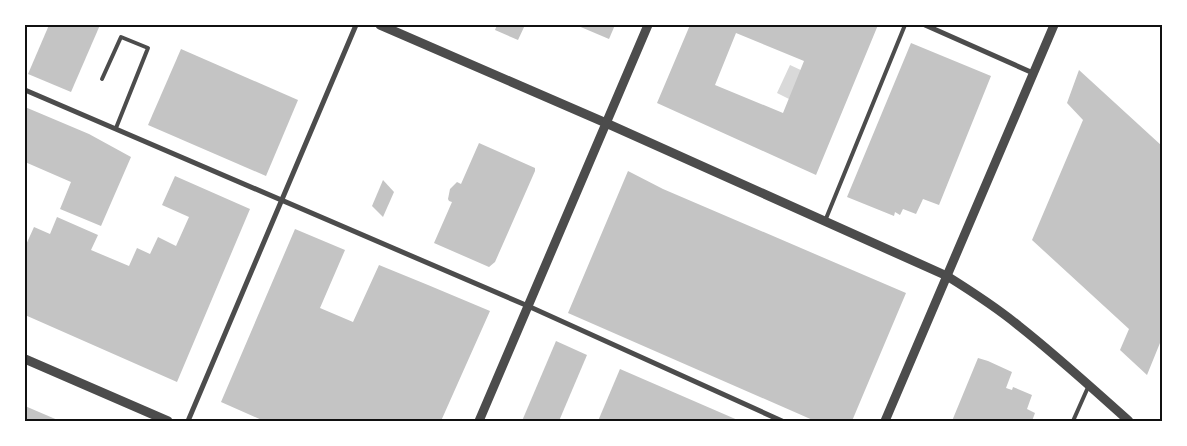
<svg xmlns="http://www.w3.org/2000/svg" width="1187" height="446" viewBox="0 0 1187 446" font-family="Signika,sans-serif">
<rect width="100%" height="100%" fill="#fff"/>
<path fill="#d9d9d9" d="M 790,65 L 805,72 L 793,101 L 777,93 Z"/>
<g fill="#c4c4c4" fill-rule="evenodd">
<path d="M 49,25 L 100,25 L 71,92 L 28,74 Z"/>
<path d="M 497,25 L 525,25 L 518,40 L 495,30 Z"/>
<path d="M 576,25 L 615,25 L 609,39 Z"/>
<path d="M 690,25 L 878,25 L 816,175 L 657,103 ZM 736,33 L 804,61 L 783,113 L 715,85 Z"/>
<path d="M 911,43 L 991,76 L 939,205 L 923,199 L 916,214 L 903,209 L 900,215 L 895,212 L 894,216 L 847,197 Z"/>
<path d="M 181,49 L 298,100 L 266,176 L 148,125 Z"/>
<path d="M 1079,70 L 1162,146 L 1162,338 L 1147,375 L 1120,350 L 1129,329 L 1032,240 L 1083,120 L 1067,103 Z"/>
<path d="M 25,107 L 89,134 L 131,157 L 101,226 L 60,209 L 71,182 L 25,162 Z"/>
<path d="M 479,143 L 535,168 L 535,171 L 495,262 L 489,267 L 434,243 L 452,202 L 449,201 L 448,199 L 450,189 L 457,182 L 461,184 Z"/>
<path d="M 628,171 L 663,189 L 906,293 L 852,421 L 815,421 L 568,313 Z"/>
<path d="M 175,176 L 250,209 L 177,382 L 25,315 L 25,247 L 34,227 L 50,234 L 57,217 L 98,235 L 91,250 L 129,266 L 137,248 L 150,254 L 158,237 L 176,246 L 189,217 L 162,205 Z"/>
<path d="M 383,180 L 394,192 L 383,217 L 372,206 Z"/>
<path d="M 295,229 L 345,250 L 320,308 L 353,322 L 379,265 L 428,285 L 490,311 L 441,421 L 264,421 L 221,402 Z"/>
<path d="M 556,341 L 587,355 L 559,421 L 522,421 Z"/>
<path d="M 978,358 L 988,361 L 1012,372 L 1006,388 L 1012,390 L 1013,387 L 1032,395 L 1027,409 L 1035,413 L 1032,421 L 952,421 Z"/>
<path d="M 620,369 L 740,421 L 598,421 Z"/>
<path d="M 25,406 L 60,421 L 25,421 Z"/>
</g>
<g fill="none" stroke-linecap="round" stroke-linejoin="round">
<g stroke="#4c4c4c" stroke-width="4">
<path d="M 102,79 L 121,37 L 148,48 L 116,128"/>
<path d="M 825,221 L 905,25"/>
<path d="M 1073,421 L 1089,385"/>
</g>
<g stroke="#4c4c4c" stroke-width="5">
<path d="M 925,25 L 1033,73"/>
<path d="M 25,90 L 528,306 L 782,421"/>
<path d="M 188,421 L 356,25"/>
</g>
<g stroke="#4c4c4c" stroke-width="9">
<path d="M 380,25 L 606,123 L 947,276 C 971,291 996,307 1019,326 C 1057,356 1093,389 1129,421"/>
<path d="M 25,359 L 168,421"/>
<path d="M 479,421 L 648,25"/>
<path d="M 885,421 L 1054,25"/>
</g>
</g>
<rect width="1187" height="446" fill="none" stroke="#ffffff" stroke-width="52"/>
<rect x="26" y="26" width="1135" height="394" fill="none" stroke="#111" stroke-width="2"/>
</svg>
